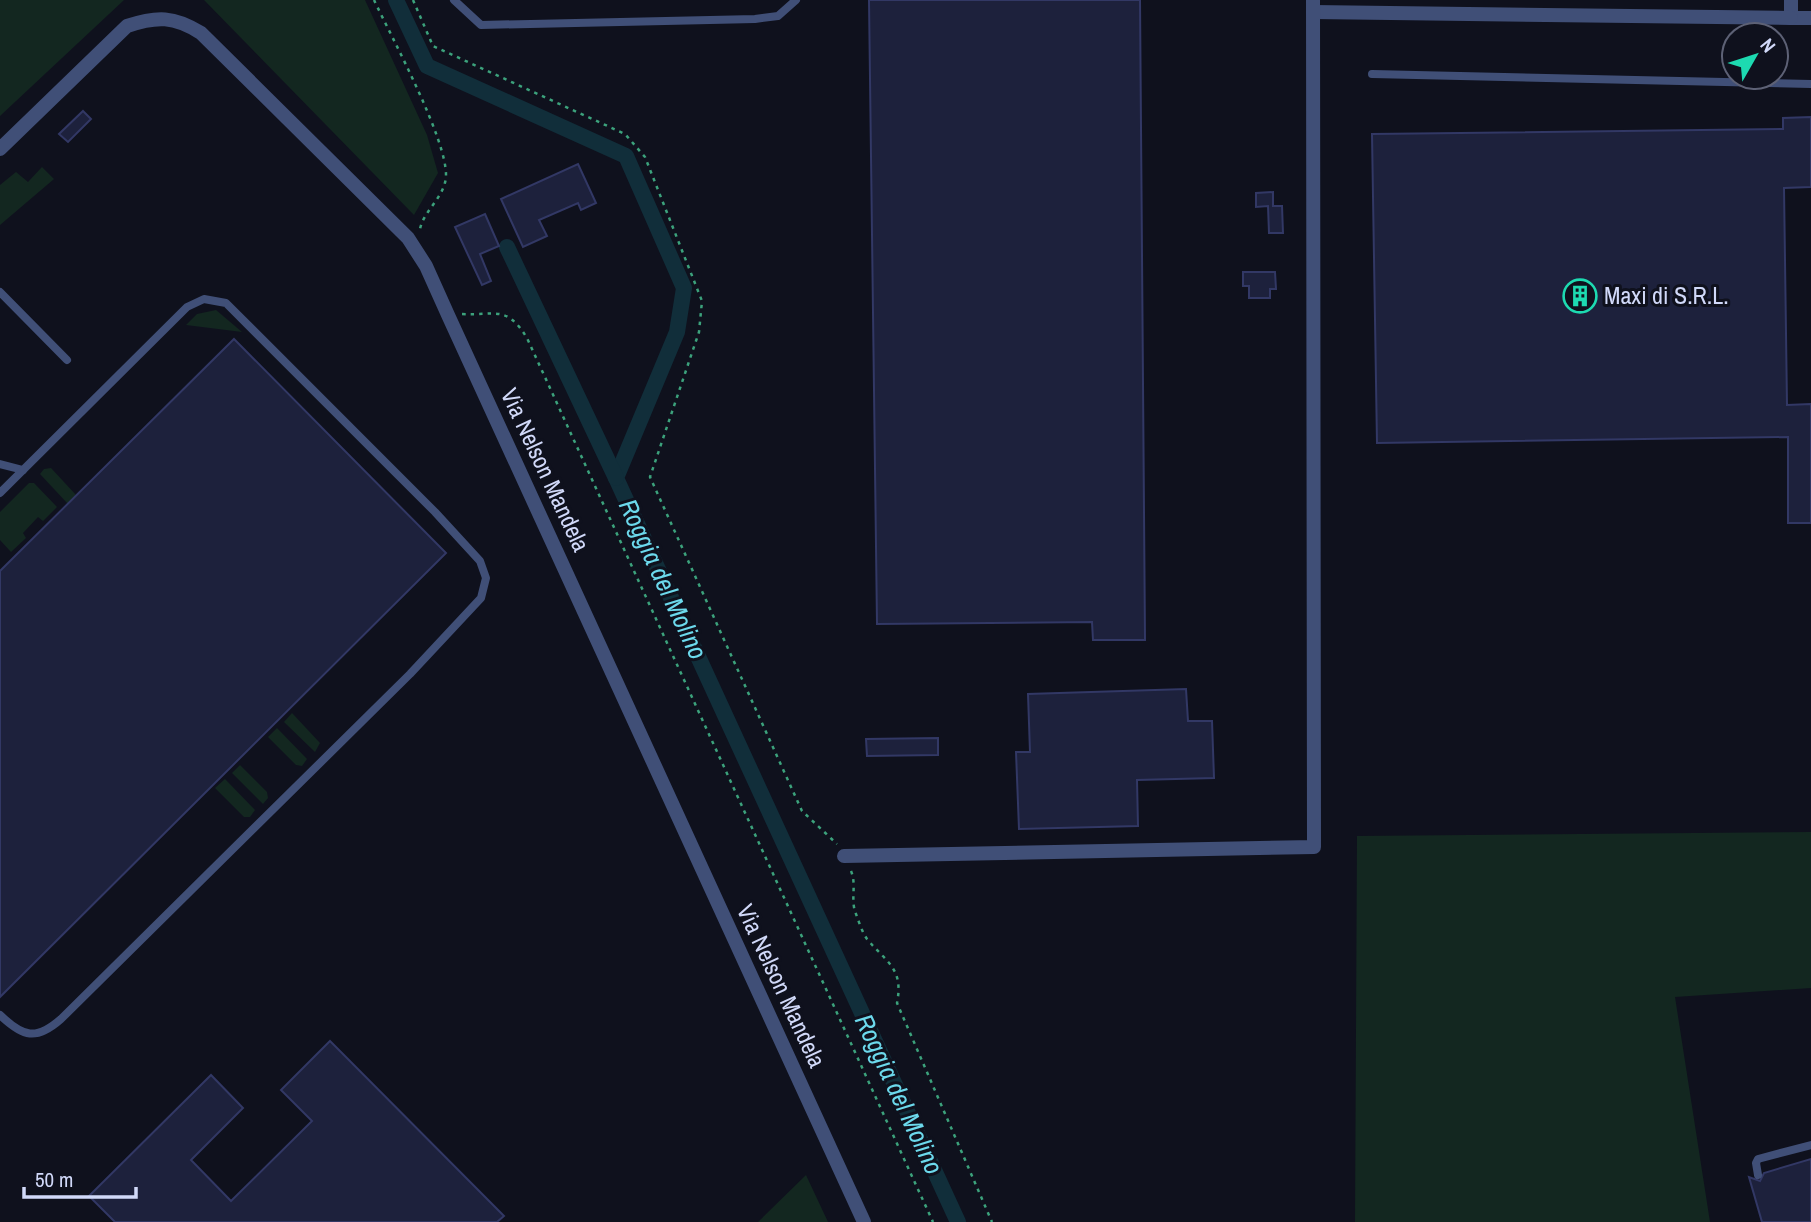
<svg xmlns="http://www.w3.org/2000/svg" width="1811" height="1222" viewBox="0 0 1811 1222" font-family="'Archivo Narrow',sans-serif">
<rect width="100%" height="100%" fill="#0f111d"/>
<g fill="#132720">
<path d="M 0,0 L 124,0 L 0,116 Z"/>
<path d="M 204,0 L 365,0 L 427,135 L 438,173 L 414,215 Z"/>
<path d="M 42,167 L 54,179 L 0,225 L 0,185 L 16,172 L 28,182 Z"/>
<path d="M 216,310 L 242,332 L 186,325 L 197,314 Z"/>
<path d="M 51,468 L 76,495 L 68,504 L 40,474 L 44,469 Z"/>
<path d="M 29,483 L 34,483 L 57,507 L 43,521 L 38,517 L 23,533 L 26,538 L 11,552 L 0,540 L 0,512 Z"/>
<path d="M 292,713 L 320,743 L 315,752 L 284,722 Z"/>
<path d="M 277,728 L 307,759 L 302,766 L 296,765 L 268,737 Z"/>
<path d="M 240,765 L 267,792 L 268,798 L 263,804 L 232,773 Z"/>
<path d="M 225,779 L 255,810 L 250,817 L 244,817 L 215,788 Z"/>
<path d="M 1811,832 L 1811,988 L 1675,997 L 1710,1222 L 1355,1222 L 1357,836 Z"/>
<path d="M 806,1175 L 828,1222 L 758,1222 Z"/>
</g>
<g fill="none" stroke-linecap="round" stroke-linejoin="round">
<g stroke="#112e3a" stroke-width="16">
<path d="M 396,0 L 427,66 L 626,156 L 684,288 L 677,332 L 616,478 L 958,1222"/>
<path d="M 507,247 L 616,478"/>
</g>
</g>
<g fill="#1d213c" stroke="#323865" stroke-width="2">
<path d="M 869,0 L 1140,0 L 1145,640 L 1093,640 L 1092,622 L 877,624 Z"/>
<path d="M 83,111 L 91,119 L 68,142 L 59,134 Z"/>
<path d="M 1811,117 L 1811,187 L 1784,188 L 1787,405 L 1811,404 L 1811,523 L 1788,523 L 1788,437 L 1377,443 L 1372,134 L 1783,129 L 1783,118 Z"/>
<path d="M 578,164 L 596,203 L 581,210 L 578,203 L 539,220 L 547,236 L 523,247 L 501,199 Z"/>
<path d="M 1273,192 L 1273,206 L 1282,206 L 1283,233 L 1269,233 L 1268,206 L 1256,207 L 1256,193 Z"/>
<path d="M 485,214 L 499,246 L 480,254 L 491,281 L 482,285 L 455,227 Z"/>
<path d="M 1243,272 L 1275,272 L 1276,289 L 1270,289 L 1270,298 L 1249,298 L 1249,286 L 1243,286 Z"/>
<path d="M 234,339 L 446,553 L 0,997 L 0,571 Z"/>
<path d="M 1186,689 L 1188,721 L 1212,721 L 1214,778 L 1137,780 L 1138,826 L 1019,829 L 1016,752 L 1030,752 L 1028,694 Z"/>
<path d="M 938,738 L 938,755 L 867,756 L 866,739 Z"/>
<path d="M 330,1041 L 504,1216 L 497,1222 L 115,1222 L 89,1196 L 211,1075 L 243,1108 L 191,1160 L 231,1201 L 312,1121 L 281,1090 Z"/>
<path d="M 1811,1159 L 1811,1222 L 1762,1222 L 1749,1177 L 1760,1181 L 1764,1173 Z"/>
</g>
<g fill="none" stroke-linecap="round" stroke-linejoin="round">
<g stroke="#3ca27c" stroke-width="2.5" stroke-dasharray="3.5 5" stroke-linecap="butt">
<path d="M 374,0 C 392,38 447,139 446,176 C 445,197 424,210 420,229"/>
<path d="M 413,0 L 433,46 L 625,134 L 645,157 L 702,301 L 699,332 L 650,477 L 802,811 L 837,844"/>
<path d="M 462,314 C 495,316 506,304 527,338 L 933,1222"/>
<path d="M 851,871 C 857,885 850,900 856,914 C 859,922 862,932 867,939 C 886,962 904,968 897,1003 L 992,1222"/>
</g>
<g stroke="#404f77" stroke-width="8">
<path d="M 454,0 L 481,25 L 755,19 L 778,16 L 796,0"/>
<path d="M 1372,74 L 1811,84"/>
<path d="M 0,292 L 67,360"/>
<path d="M 0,464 L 23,470"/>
<path d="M 0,493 L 187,307 L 204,299 L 226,303 L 435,512 L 480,561 L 486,578 L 481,598 L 410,674 L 61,1019 C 36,1041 23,1037 0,1015"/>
<path d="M 1758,1175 L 1756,1163 L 1758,1159 L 1811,1145"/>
</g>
<g stroke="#404f77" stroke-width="14">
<path d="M 1791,0 L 1791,18 L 1811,18"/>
<path d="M 1313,12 L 1791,18"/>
<path d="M 0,149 L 127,26 C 157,16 174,16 201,33 L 408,238 L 426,266 L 448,315 L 864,1222"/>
<path d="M 844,856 L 1314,847 L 1313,0"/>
</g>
</g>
<defs>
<symbol id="building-ring" viewBox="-11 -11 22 22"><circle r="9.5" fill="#0f111d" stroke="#1ddab1" stroke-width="1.5"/><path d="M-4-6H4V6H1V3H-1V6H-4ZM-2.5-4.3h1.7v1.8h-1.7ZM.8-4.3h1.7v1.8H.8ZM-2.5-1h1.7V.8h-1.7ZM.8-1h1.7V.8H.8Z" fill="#1ddab1"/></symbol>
</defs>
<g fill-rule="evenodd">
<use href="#building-ring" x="1561" y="277" width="38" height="38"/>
</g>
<g text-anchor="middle" stroke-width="6" stroke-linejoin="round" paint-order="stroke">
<g font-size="24" fill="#d1d9f9" stroke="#0f111d" text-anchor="start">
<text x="1604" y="304">Maxi di S.R.L.</text>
</g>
<g font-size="24" fill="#d1d9f9" stroke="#0f111d">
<text transform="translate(545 470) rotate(65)" y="8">Via Nelson Mandela</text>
<text transform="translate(781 986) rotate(65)" y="8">Via Nelson Mandela</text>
</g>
<g font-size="26" font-style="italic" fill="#6cd9ec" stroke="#0f111d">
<text transform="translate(663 579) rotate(65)" y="9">Roggia del Molino</text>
<text transform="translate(899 1094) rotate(65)" y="9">Roggia del Molino</text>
</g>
</g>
<g transform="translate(1755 56) rotate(51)"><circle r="33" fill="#0f111d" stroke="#5d6175" stroke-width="2"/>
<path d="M0-5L12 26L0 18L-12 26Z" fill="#1ddab1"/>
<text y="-10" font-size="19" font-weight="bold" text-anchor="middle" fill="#d1d9f9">N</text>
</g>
<path d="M24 1187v10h112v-10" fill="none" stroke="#d1d9f9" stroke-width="3.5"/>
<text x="35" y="1187" font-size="21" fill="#d1d9f9" stroke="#0f111d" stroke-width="5" paint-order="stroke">50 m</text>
</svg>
